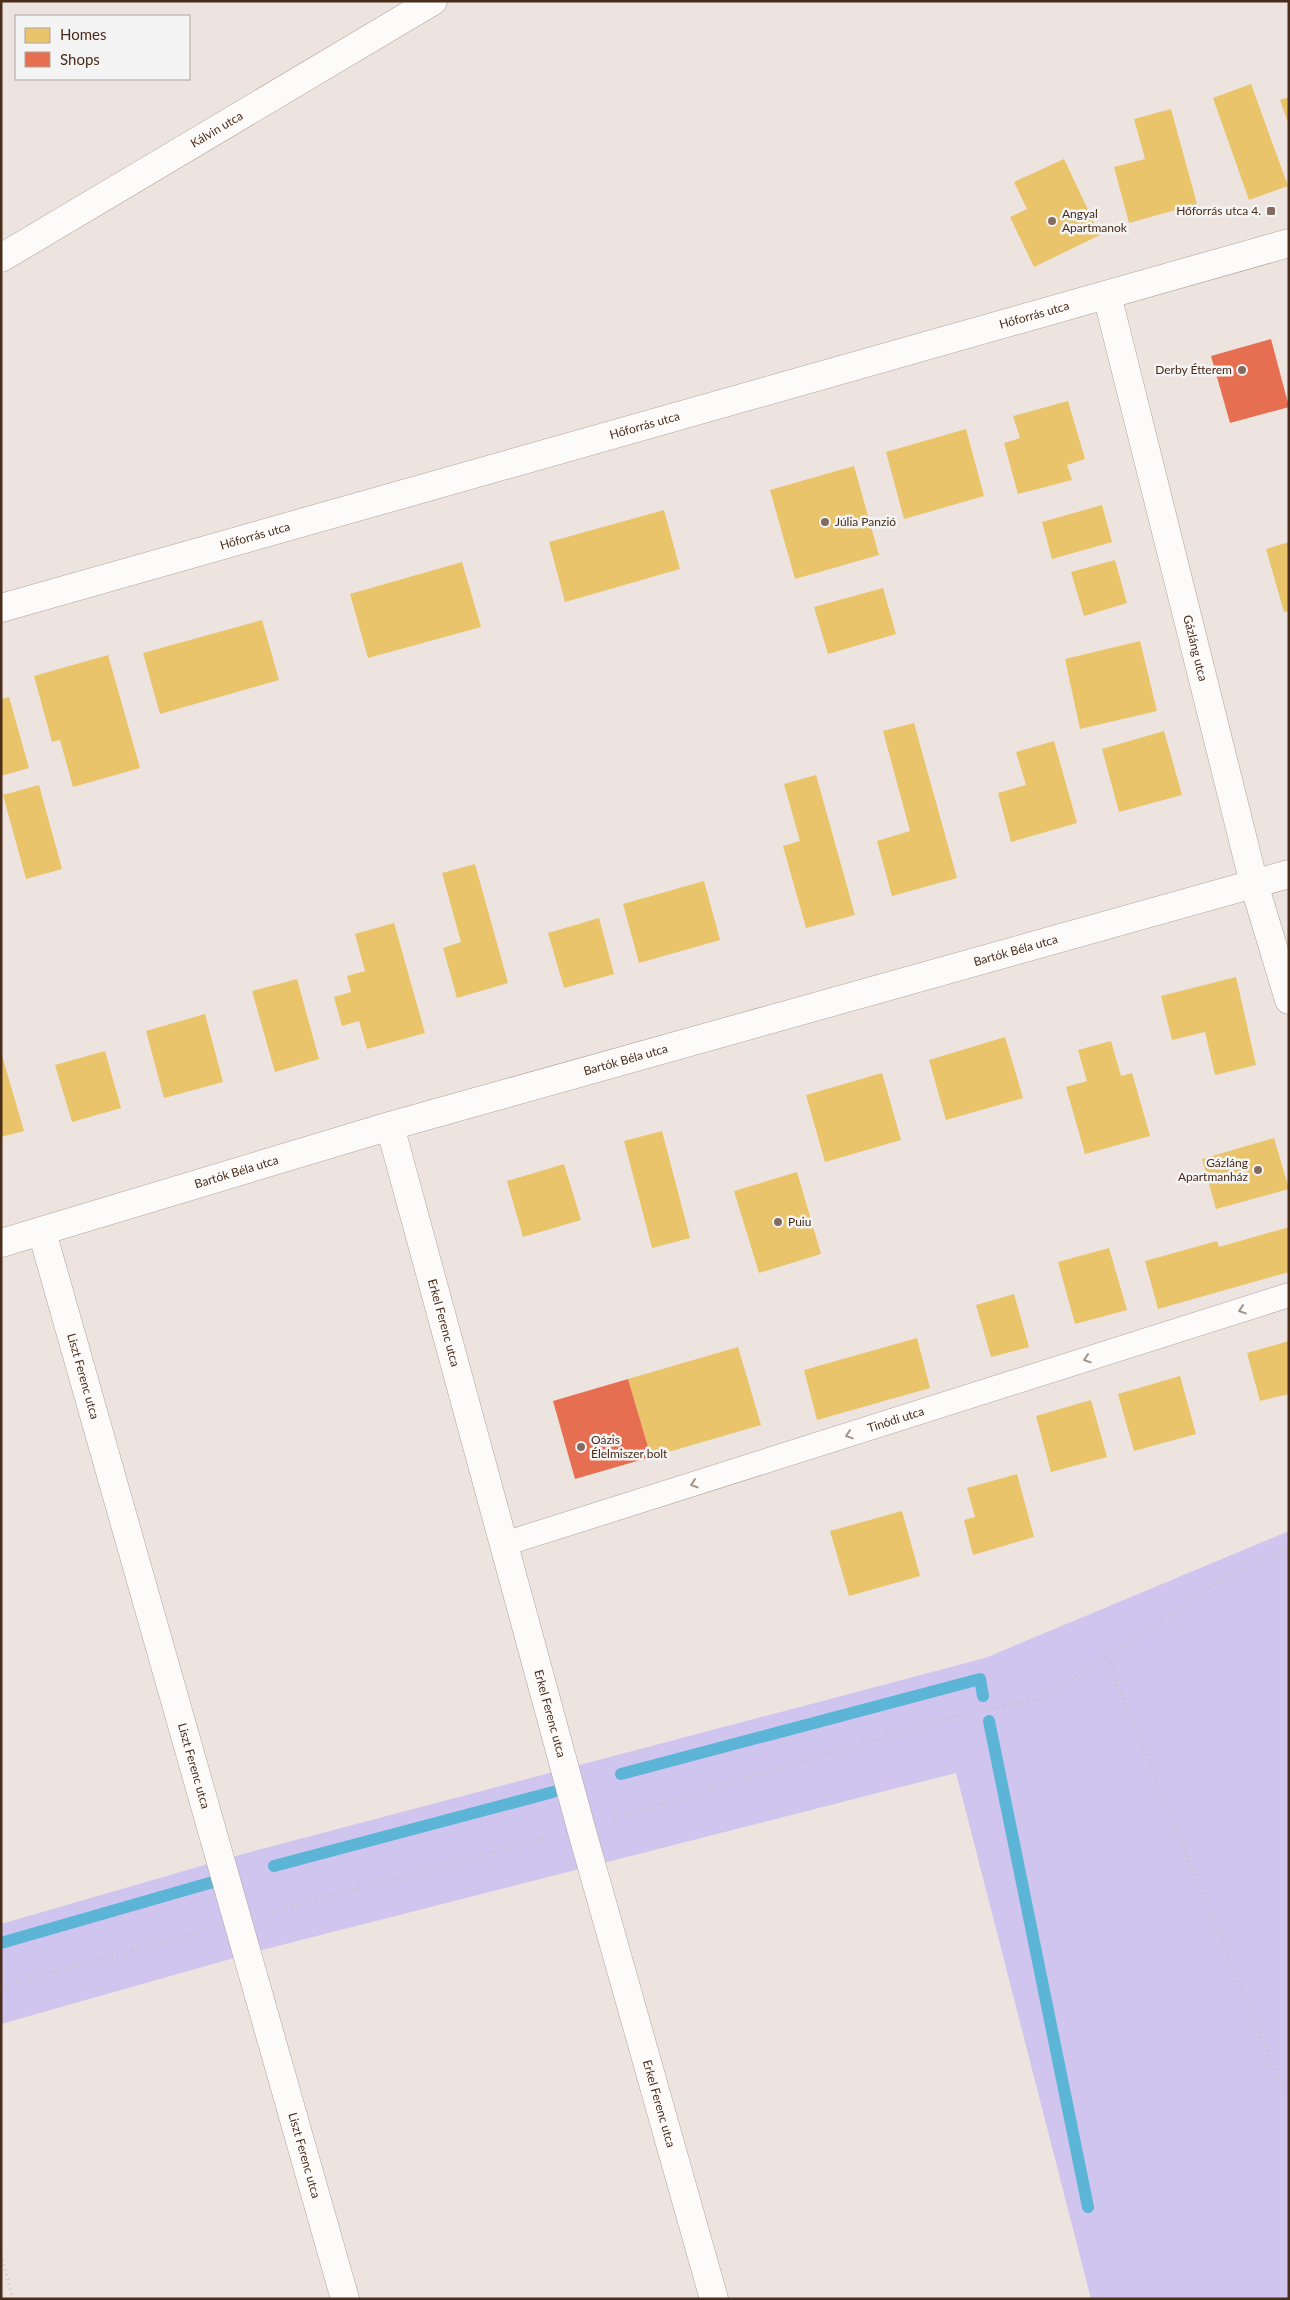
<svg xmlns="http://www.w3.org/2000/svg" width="1290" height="2300" viewBox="0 0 1290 2300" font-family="Lato,sans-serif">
<rect width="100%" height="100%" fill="#ede4e0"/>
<path fill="#cfc5ef" d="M 1289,1531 L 1289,2299 L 1091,2299 L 956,1773 L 266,1949 L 1,2024 L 1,1924 L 239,1855 L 985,1658 Z"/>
<g fill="#e9c46a">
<path d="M 1251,84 L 1288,186 L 1249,200 L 1213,98 Z"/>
<path d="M 1289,97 L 1289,123 L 1288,123 L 1280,100 Z"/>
<path d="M 1171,109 L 1197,204 L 1129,223 L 1114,167 L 1145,159 L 1134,119 Z"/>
<path d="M 1064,159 L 1100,235 L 1034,267 L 1010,217 L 1027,209 L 1014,182 Z"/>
<path d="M 1068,401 L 1085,459 L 1067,465 L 1072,480 L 1018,494 L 1004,443 L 1020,438 L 1013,416 Z"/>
<path d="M 966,429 L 984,496 L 904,519 L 886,452 Z"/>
<path d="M 854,466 L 879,555 L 795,579 L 770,490 Z"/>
<path d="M 1102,505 L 1112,542 L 1052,559 L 1042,522 Z"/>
<path d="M 664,510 L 680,569 L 565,602 L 549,542 Z"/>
<path d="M 1289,542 L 1289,611 L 1284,612 L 1266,549 Z"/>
<path d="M 1115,560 L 1127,603 L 1084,616 L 1071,572 Z"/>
<path d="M 462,562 L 481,627 L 368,658 L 350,594 Z"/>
<path d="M 883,588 L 896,634 L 828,654 L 814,607 Z"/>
<path d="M 262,620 L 279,680 L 160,714 L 143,653 Z"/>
<path d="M 1140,641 L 1157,711 L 1080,729 L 1065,659 Z"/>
<path d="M 108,655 L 140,768 L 73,787 L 60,740 L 52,742 L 34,676 Z"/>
<path d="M 9,697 L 29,768 L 1,776 L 1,699 Z"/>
<path d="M 914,723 L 957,878 L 892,896 L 877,841 L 910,831 L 883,731 Z"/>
<path d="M 1164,731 L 1182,795 L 1119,812 L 1102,749 Z"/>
<path d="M 1054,741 L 1077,823 L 1011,842 L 998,793 L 1026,785 L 1016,752 Z"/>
<path d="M 816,775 L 855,915 L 806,928 L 783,846 L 800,841 L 784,784 Z"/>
<path d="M 39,785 L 62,869 L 26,879 L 3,795 Z"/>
<path d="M 475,864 L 508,983 L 457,998 L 443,948 L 461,942 L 442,873 Z"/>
<path d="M 704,881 L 720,940 L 639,963 L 623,904 Z"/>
<path d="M 599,918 L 614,974 L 564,988 L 548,933 Z"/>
<path d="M 394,923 L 425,1033 L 367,1049 L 359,1021 L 342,1026 L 334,997 L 351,992 L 347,976 L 365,971 L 355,934 Z"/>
<path d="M 1236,977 L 1256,1065 L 1215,1075 L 1205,1032 L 1172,1040 L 1161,996 Z"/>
<path d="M 297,979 L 319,1059 L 275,1072 L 252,991 Z"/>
<path d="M 205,1014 L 223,1082 L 164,1098 L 146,1031 Z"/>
<path d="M 1005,1037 L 1023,1098 L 946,1120 L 929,1060 Z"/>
<path d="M 1111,1041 L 1121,1076 L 1132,1073 L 1150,1136 L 1085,1154 L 1066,1087 L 1087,1081 L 1078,1050 Z"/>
<path d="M 105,1051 L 121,1108 L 72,1122 L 55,1065 Z"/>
<path d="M 1,1052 L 24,1131 L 1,1137 Z"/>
<path d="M 882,1073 L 901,1140 L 825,1162 L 806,1095 Z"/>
<path d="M 662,1131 L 690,1238 L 652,1248 L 624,1141 Z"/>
<path d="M 1274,1138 L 1289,1189 L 1216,1209 L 1202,1159 Z"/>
<path d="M 564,1164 L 581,1220 L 523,1237 L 507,1181 Z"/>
<path d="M 797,1172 L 821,1254 L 759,1273 L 734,1191 Z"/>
<path d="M 1289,1227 L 1289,1272 L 1158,1309 L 1145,1261 L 1217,1241 L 1219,1247 Z"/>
<path d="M 1109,1248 L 1127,1310 L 1075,1324 L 1058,1262 Z"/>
<path d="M 1014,1294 L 1029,1347 L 991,1357 L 976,1305 Z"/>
<path d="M 917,1338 L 930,1388 L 817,1420 L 804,1370 Z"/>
<path d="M 1289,1341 L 1289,1394 L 1260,1401 L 1247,1353 Z"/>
<path d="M 738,1347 L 761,1425 L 651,1457 L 628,1379 Z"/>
<path d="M 1180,1376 L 1196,1434 L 1134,1451 L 1118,1394 Z"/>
<path d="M 1091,1400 L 1107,1457 L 1051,1472 L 1036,1416 Z"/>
<path d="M 1017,1474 L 1034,1537 L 973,1555 L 964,1520 L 975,1517 L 967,1488 Z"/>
<path d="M 902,1511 L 920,1576 L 849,1596 L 830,1531 Z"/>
</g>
<g fill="#e76f51">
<path d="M 1271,339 L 1289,407 L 1230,423 L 1211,356 Z"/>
<path d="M 628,1379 L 651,1457 L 575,1479 L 553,1401 Z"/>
</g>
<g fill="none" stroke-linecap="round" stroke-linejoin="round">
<g stroke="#5cb5d6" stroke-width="12">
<path d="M 989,1721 L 1088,2207"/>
<path d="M 621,1774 L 980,1679 L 983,1696"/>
<path d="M 274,1866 L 553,1792"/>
<path d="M 1,1943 L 213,1882"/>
</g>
<defs>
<g id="lane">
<path id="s1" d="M 504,1544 L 1289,1295"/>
</g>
<g id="street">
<path id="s2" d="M 1,258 L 433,1"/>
<path id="s3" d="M 1107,295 L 1254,884 L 1289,1000"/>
<path id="s4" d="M 1,608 L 1289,243"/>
<path id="s5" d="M 390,1126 L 581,1828 L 714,2299"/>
<path id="s6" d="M 42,1232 L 345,2299"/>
<path id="s7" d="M 1,1243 L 390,1126 L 1289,874"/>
</g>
</defs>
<use href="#lane" stroke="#b2a096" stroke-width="25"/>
<use href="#street" stroke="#b2a096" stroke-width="29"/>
<g stroke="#cac3c0" stroke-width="3" stroke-dasharray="1 4" stroke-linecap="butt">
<path d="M 1106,1657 L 1276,2073 L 1289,2097"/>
<path d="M 614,1818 L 951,1717 L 1042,1698 L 1132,1640 L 1221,1580 L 1289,1548"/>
<path d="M 272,1912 L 545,1838"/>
<path d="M 1,1986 L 203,1931"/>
<path d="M 1,2255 L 13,2299"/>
</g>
<use href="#lane" stroke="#fcfbfa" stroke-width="24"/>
<use href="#street" stroke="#fcfbfa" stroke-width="28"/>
</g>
<defs><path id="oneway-chevron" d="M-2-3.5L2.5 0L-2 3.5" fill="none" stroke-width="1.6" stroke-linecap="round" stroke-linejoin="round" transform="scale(1.25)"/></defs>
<g stroke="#a3948a">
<use href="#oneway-chevron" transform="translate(1242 1310) rotate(162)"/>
<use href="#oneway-chevron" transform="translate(1087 1359) rotate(162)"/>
<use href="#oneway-chevron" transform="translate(849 1435) rotate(162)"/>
<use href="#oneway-chevron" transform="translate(694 1484) rotate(162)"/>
</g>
<g fill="#836c5f" stroke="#f4f4f4" stroke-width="2">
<rect x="1266" y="206" width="10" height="10" rx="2.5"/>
<circle cx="1052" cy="221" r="5"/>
<circle cx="1242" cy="370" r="5"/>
<circle cx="825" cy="522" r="5"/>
<circle cx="1258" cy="1170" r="5"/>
<circle cx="778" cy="1222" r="5"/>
<circle cx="581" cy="1447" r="5"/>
</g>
<g text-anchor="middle" stroke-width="5" stroke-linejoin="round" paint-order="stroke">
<g font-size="12" fill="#4a2c1a" stroke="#f4f4f4">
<text dy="4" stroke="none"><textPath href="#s2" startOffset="251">Kálvin utca</textPath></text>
<text dy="4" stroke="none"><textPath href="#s4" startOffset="1074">Hőforrás utca</textPath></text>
<text dy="4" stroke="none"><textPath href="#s4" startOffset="669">Hőforrás utca</textPath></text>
<text dy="4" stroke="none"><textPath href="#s4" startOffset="264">Hőforrás utca</textPath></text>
<text dy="4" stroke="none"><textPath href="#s3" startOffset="364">Gázláng utca</textPath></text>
<text dy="4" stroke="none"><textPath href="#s7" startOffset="1056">Bartók Béla utca</textPath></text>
<text dy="4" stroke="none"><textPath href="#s7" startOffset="651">Bartók Béla utca</textPath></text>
<text dy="4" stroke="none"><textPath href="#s7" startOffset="246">Bartók Béla utca</textPath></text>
<text dy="4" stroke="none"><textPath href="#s5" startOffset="204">Erkel Ferenc utca</textPath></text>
<text dy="4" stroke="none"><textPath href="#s6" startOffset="150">Liszt Ferenc utca</textPath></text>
<text dy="4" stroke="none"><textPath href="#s1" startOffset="411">Tinódi utca</textPath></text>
<text dy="4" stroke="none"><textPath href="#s5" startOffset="609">Erkel Ferenc utca</textPath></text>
<text dy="4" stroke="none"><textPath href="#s6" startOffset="555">Liszt Ferenc utca</textPath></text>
<text dy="4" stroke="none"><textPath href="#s5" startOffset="1014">Erkel Ferenc utca</textPath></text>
<text dy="4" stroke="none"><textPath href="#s6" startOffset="960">Liszt Ferenc utca</textPath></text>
</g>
<g font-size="12" fill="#4a2c1a" stroke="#f4f4f4" text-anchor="start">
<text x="1261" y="215" text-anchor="end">Hőforrás utca 4.</text>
<text x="1062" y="218">Angyal<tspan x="1062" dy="14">Apartmanok</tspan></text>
<text x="1232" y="374" text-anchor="end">Derby Étterem</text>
<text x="835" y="526">Júlia Panzió</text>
<text x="1248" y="1167" text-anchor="end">Gázláng<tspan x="1248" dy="14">Apartmanház</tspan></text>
<text x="788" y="1226">Puiu</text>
<text x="591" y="1444">Oázis<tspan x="591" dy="14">Élelmiszer bolt</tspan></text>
</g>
</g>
<rect width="1290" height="2300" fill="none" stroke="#4a2c1a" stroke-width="5"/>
<rect x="15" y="15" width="175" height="65" fill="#f4f4f4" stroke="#b0a49d"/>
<rect x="25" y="28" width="25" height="15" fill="#e9c46a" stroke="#b0a49d"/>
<text x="60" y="40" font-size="15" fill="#4a2c1a">Homes</text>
<rect x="25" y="52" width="25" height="15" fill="#e76f51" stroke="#b0a49d"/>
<text x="60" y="65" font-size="15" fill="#4a2c1a">Shops</text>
</svg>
